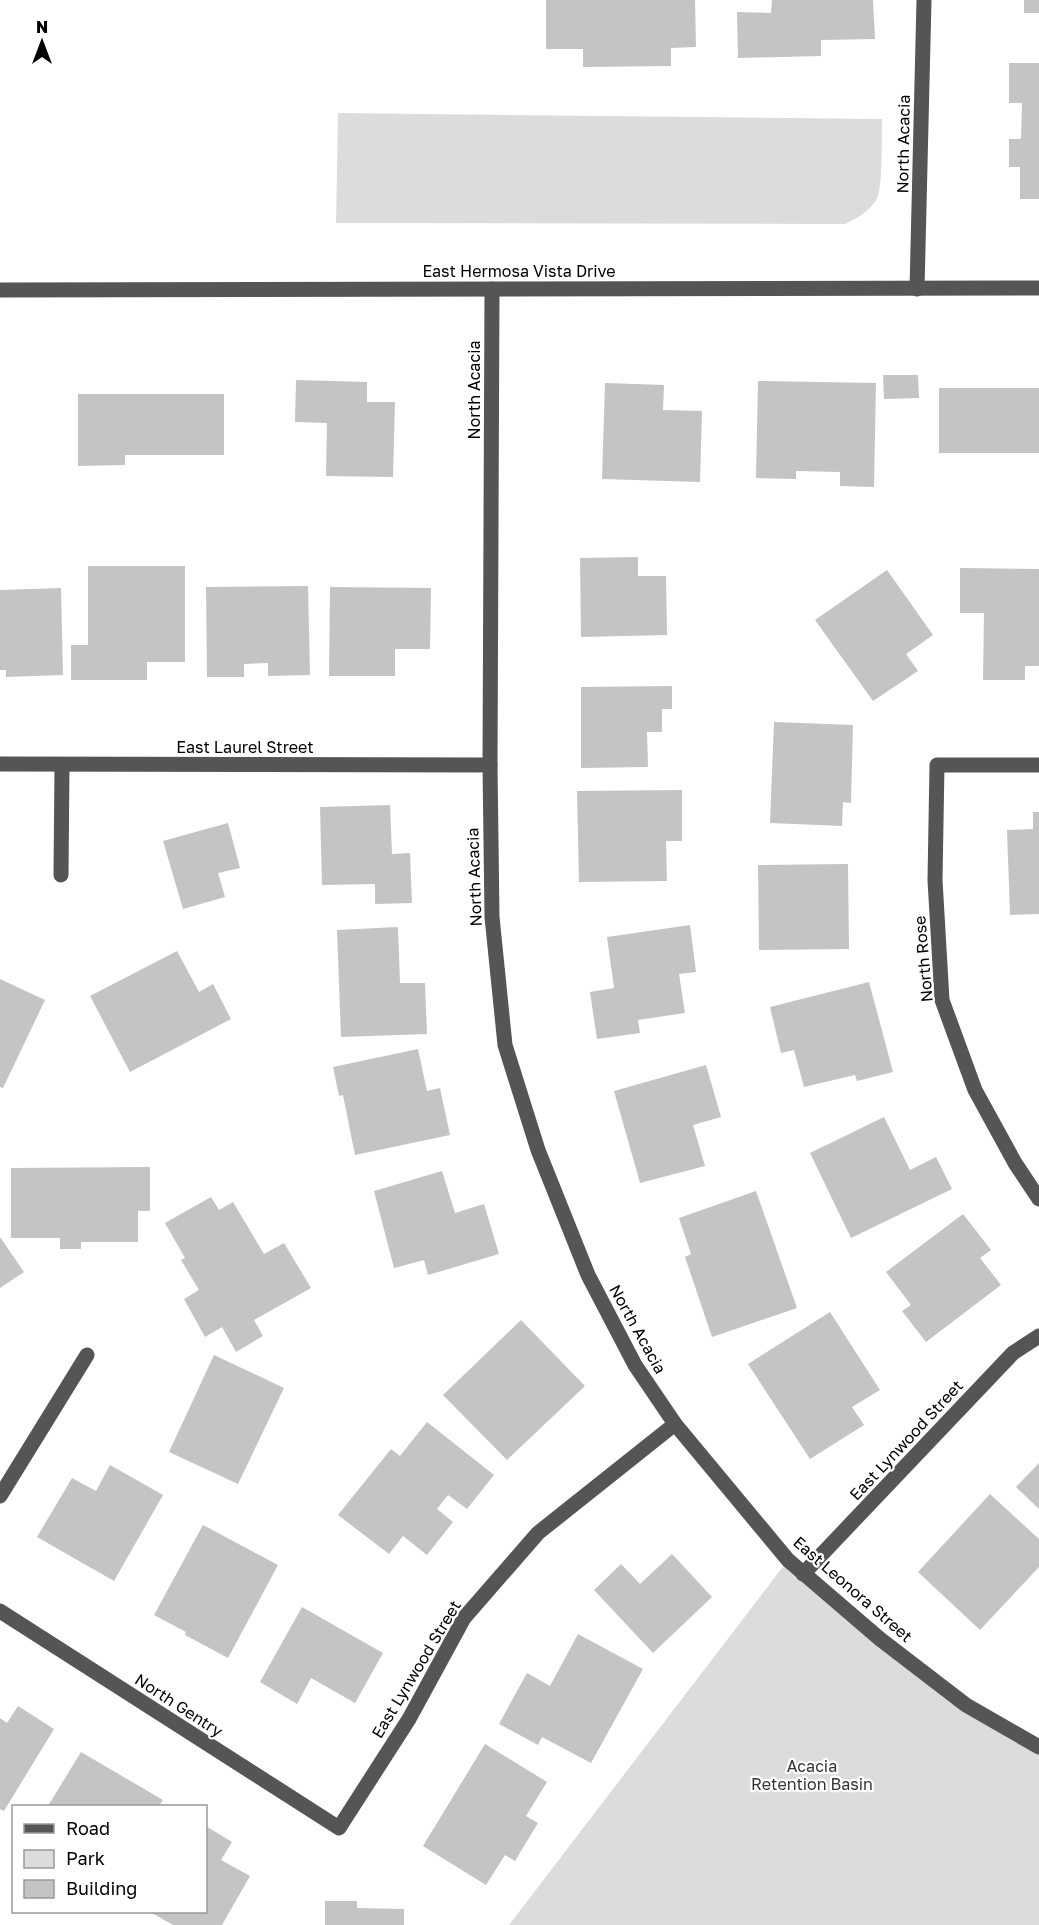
<svg xmlns="http://www.w3.org/2000/svg" width="1039" height="1925" viewBox="0 0 1039 1925" font-family="'Golos Text',sans-serif">
<rect width="100%" height="100%" fill="#fff"/>
<g fill="#dcdcdc">
<path d="M 338,113 L 882,119 C 881,135 884,191 875,202 C 868,212 856,219 845,224 L 336,223 Z"/>
<path d="M 788,1560 L 880,1639 L 1039,1747 L 1039,1925 L 509,1925 Z"/>
</g>
<g fill="#c4c4c4">
<path d="M 546,0 L 695,0 L 696,47 L 671,48 L 671,66 L 583,67 L 583,49 L 546,49 Z"/>
<path d="M 772,0 L 873,0 L 875,39 L 821,40 L 821,56 L 738,58 L 737,12 L 771,13 Z"/>
<rect x="1024" y="0" width="15" height="13"/>
<path d="M 1009,63 L 1039,63 L 1039,199 L 1020,199 L 1020,167 L 1009,167 L 1009,139 L 1021,139 L 1022,103 L 1009,103 Z"/>
<path d="M 883,375 L 918,375 L 919,398 L 884,399 Z"/>
<path d="M 296,380 L 367,382 L 367,402 L 395,402 L 393,477 L 326,476 L 327,423 L 295,422 Z"/>
<path d="M 758,381 L 876,383 L 874,487 L 840,486 L 840,472 L 796,471 L 796,479 L 756,478 Z"/>
<path d="M 605,383 L 664,385 L 663,410 L 702,411 L 700,482 L 602,479 Z"/>
<rect x="939" y="388" width="100" height="65"/>
<path d="M 78,394 L 224,394 L 224,455 L 125,455 L 125,465 L 78,466 Z"/>
<path d="M 638,557 L 638,576 L 666,576 L 667,635 L 581,637 L 580,558 Z"/>
<path d="M 88,566 L 185,566 L 185,662 L 147,662 L 147,680 L 71,680 L 71,645 L 88,645 Z"/>
<path d="M 960,568 L 1039,569 L 1039,666 L 1025,666 L 1025,680 L 983,680 L 984,613 L 960,613 Z"/>
<path d="M 887,570 L 933,635 L 906,654 L 918,671 L 873,701 L 815,620 Z"/>
<path d="M 308,586 L 310,675 L 268,676 L 268,663 L 244,664 L 244,677 L 207,677 L 206,587 Z"/>
<path d="M 330,587 L 431,588 L 430,649 L 395,649 L 395,676 L 329,676 Z"/>
<path d="M 61,588 L 63,675 L 6,677 L 6,670 L 0,670 L 0,590 Z"/>
<path d="M 672,686 L 672,709 L 662,709 L 662,732 L 647,732 L 648,767 L 581,768 L 581,687 Z"/>
<path d="M 774,722 L 853,725 L 851,803 L 843,802 L 842,826 L 770,823 Z"/>
<path d="M 682,790 L 682,841 L 666,841 L 667,881 L 579,882 L 577,791 Z"/>
<path d="M 390,805 L 392,854 L 410,853 L 412,903 L 375,904 L 375,884 L 322,885 L 320,807 Z"/>
<path d="M 1033,812 L 1039,812 L 1039,914 L 1010,915 L 1007,830 L 1033,829 Z"/>
<path d="M 228,823 L 240,868 L 218,873 L 225,897 L 183,909 L 163,841 Z"/>
<path d="M 848,864 L 849,949 L 759,950 L 758,865 Z"/>
<path d="M 690,925 L 696,972 L 679,974 L 685,1013 L 638,1020 L 640,1033 L 597,1039 L 590,992 L 614,988 L 607,937 Z"/>
<path d="M 398,927 L 400,983 L 425,983 L 427,1034 L 341,1037 L 337,930 Z"/>
<path d="M 177,951 L 199,992 L 213,984 L 231,1019 L 130,1072 L 90,996 Z"/>
<path d="M 0,979 L 45,1000 L 3,1088 L 0,1087 Z"/>
<path d="M 869,982 L 893,1072 L 857,1081 L 855,1075 L 804,1087 L 794,1050 L 781,1053 L 770,1007 Z"/>
<path d="M 418,1049 L 427,1091 L 440,1088 L 450,1135 L 355,1155 L 343,1095 L 339,1096 L 333,1067 Z"/>
<path d="M 706,1065 L 721,1117 L 693,1125 L 705,1166 L 640,1183 L 614,1091 Z"/>
<path d="M 884,1117 L 910,1170 L 936,1157 L 952,1189 L 851,1238 L 810,1153 Z"/>
<path d="M 150,1167 L 150,1211 L 138,1211 L 138,1242 L 81,1242 L 81,1249 L 60,1249 L 60,1238 L 11,1238 L 11,1168 Z"/>
<path d="M 442,1171 L 455,1213 L 484,1204 L 499,1254 L 428,1275 L 424,1260 L 394,1268 L 374,1191 Z"/>
<path d="M 756,1191 L 797,1308 L 712,1337 L 685,1257 L 691,1254 L 679,1218 Z"/>
<path d="M 211,1197 L 219,1210 L 233,1202 L 264,1254 L 284,1243 L 311,1288 L 254,1320 L 263,1336 L 236,1352 L 222,1327 L 205,1337 L 184,1299 L 199,1290 L 181,1260 L 185,1258 L 165,1223 Z"/>
<path d="M 963,1214 L 991,1250 L 980,1258 L 1001,1285 L 926,1342 L 902,1311 L 911,1305 L 886,1272 Z"/>
<path d="M 0,1237 L 24,1272 L 0,1288 Z"/>
<path d="M 830,1312 L 880,1390 L 852,1407 L 864,1425 L 810,1459 L 748,1364 Z"/>
<path d="M 521,1320 L 585,1386 L 507,1460 L 443,1395 Z"/>
<path d="M 214,1355 L 284,1388 L 238,1484 L 169,1452 Z"/>
<path d="M 427,1422 L 494,1475 L 467,1509 L 448,1495 L 437,1509 L 453,1522 L 427,1555 L 403,1536 L 389,1554 L 338,1515 L 391,1449 L 400,1456 Z"/>
<path d="M 1039,1463 L 1039,1509 L 1016,1487 Z"/>
<path d="M 110,1465 L 163,1495 L 114,1581 L 37,1537 L 72,1478 L 96,1491 Z"/>
<path d="M 990,1494 L 1039,1539 L 1039,1567 L 980,1630 L 918,1572 Z"/>
<path d="M 203,1525 L 278,1565 L 228,1658 L 185,1635 L 186,1632 L 154,1615 Z"/>
<path d="M 672,1554 L 712,1597 L 653,1653 L 594,1590 L 621,1564 L 640,1584 Z"/>
<path d="M 302,1607 L 383,1653 L 355,1703 L 311,1678 L 297,1704 L 260,1682 Z"/>
<path d="M 578,1634 L 643,1669 L 591,1763 L 542,1737 L 538,1745 L 499,1724 L 527,1673 L 550,1686 Z"/>
<path d="M 18,1706 L 54,1729 L 4,1811 L 0,1809 L 0,1718 L 7,1723 Z"/>
<path d="M 485,1744 L 547,1782 L 526,1816 L 538,1823 L 515,1861 L 505,1855 L 486,1885 L 423,1846 Z"/>
<path d="M 81,1752 L 163,1800 L 159,1806 L 48,1806 Z"/>
<path d="M 206,1826 L 232,1842 L 221,1860 L 250,1876 L 222,1925 L 173,1925 L 150,1912 L 206,1912 Z"/>
<path d="M 325,1901 L 357,1901 L 357,1908 L 404,1909 L 404,1925 L 325,1925 Z"/>
</g>
<g fill="none" stroke-linecap="round" stroke-linejoin="round">
<g stroke="#555" stroke-width="15">
<path d="M 492,289 L 490,765 L 492,917 L 505,1045 L 538,1150 L 588,1275 L 635,1365 L 675,1424 L 788,1560 L 880,1639 L 966,1705 L 1039,1747"/>
<path d="M 917,289 L 924,0"/>
<path d="M 0,290 L 1039,288"/>
<path d="M 0,764 L 490,765"/>
<path d="M 1039,765 L 937,765 L 935,880 L 942,1000 L 975,1090 L 1015,1163 L 1039,1199"/>
<path d="M 61,875 L 62,765"/>
<path d="M 0,1496 L 87,1355"/>
<path d="M 803,1574 L 1013,1353 L 1039,1336"/>
<path d="M 0,1611 L 339,1828 L 409,1719 L 464,1618 L 538,1533 L 675,1424"/>
</g>
</g>
<g text-anchor="middle" stroke-width="4.5" stroke-linejoin="round" paint-order="stroke">
<g font-size="16" fill="#000" stroke="#fff">
<text transform="translate(903 144) rotate(-89)" y="6">North Acacia</text>
<text x="519" y="277">East Hermosa Vista Drive</text>
<text transform="translate(474 390) rotate(-90)" y="6">North Acacia</text>
<text x="245" y="753">East Laurel Street</text>
<text transform="translate(474 877) rotate(-92)" y="6">North Acacia</text>
<text transform="translate(923 959) rotate(-95)" y="6">North Rose</text>
<text transform="translate(638 1329) rotate(61)" y="6">North Acacia</text>
<text transform="translate(906 1440) rotate(-47)" y="6">East Lynwood Street</text>
<text transform="translate(853 1589) rotate(41)" y="6">East Leonora Street</text>
<text transform="translate(416 1669) rotate(-59)" y="6">East Lynwood Street</text>
<text transform="translate(179 1705) rotate(33)" y="6">North Gentry</text>
</g>
<g font-size="16" fill="#333" stroke="#fff">
<text x="812" y="1772">Acacia<tspan x="812" dy="18">Retention Basin</tspan></text>
</g>
</g>
<rect x="12" y="1805" width="195" height="108" fill="#ffffff" stroke="#999999" stroke-width="1.5"/>
<rect x="24" y="1824" width="30" height="9" fill="#555555" stroke="#999999" stroke-width="1.5"/>
<text x="66" y="1835" font-size="18" fill="#000000">Road</text>
<rect x="24" y="1850" width="30" height="18" fill="#dcdcdc" stroke="#999999" stroke-width="1.5"/>
<text x="66" y="1865" font-size="18" fill="#000000">Park</text>
<rect x="24" y="1880" width="30" height="18" fill="#c4c4c4" stroke="#999999" stroke-width="1.5"/>
<text x="66" y="1895" font-size="18" fill="#000000">Building</text>
<g transform="translate(42 42)" stroke="#ffffff" stroke-width="4.5" paint-order="stroke">
<path d="M0-4.5L10 22L0 15L-10 22Z" fill="#000000"/>
<text y="-9" font-size="16" font-weight="bold" text-anchor="middle" fill="#000000">N</text>
</g>
</svg>
